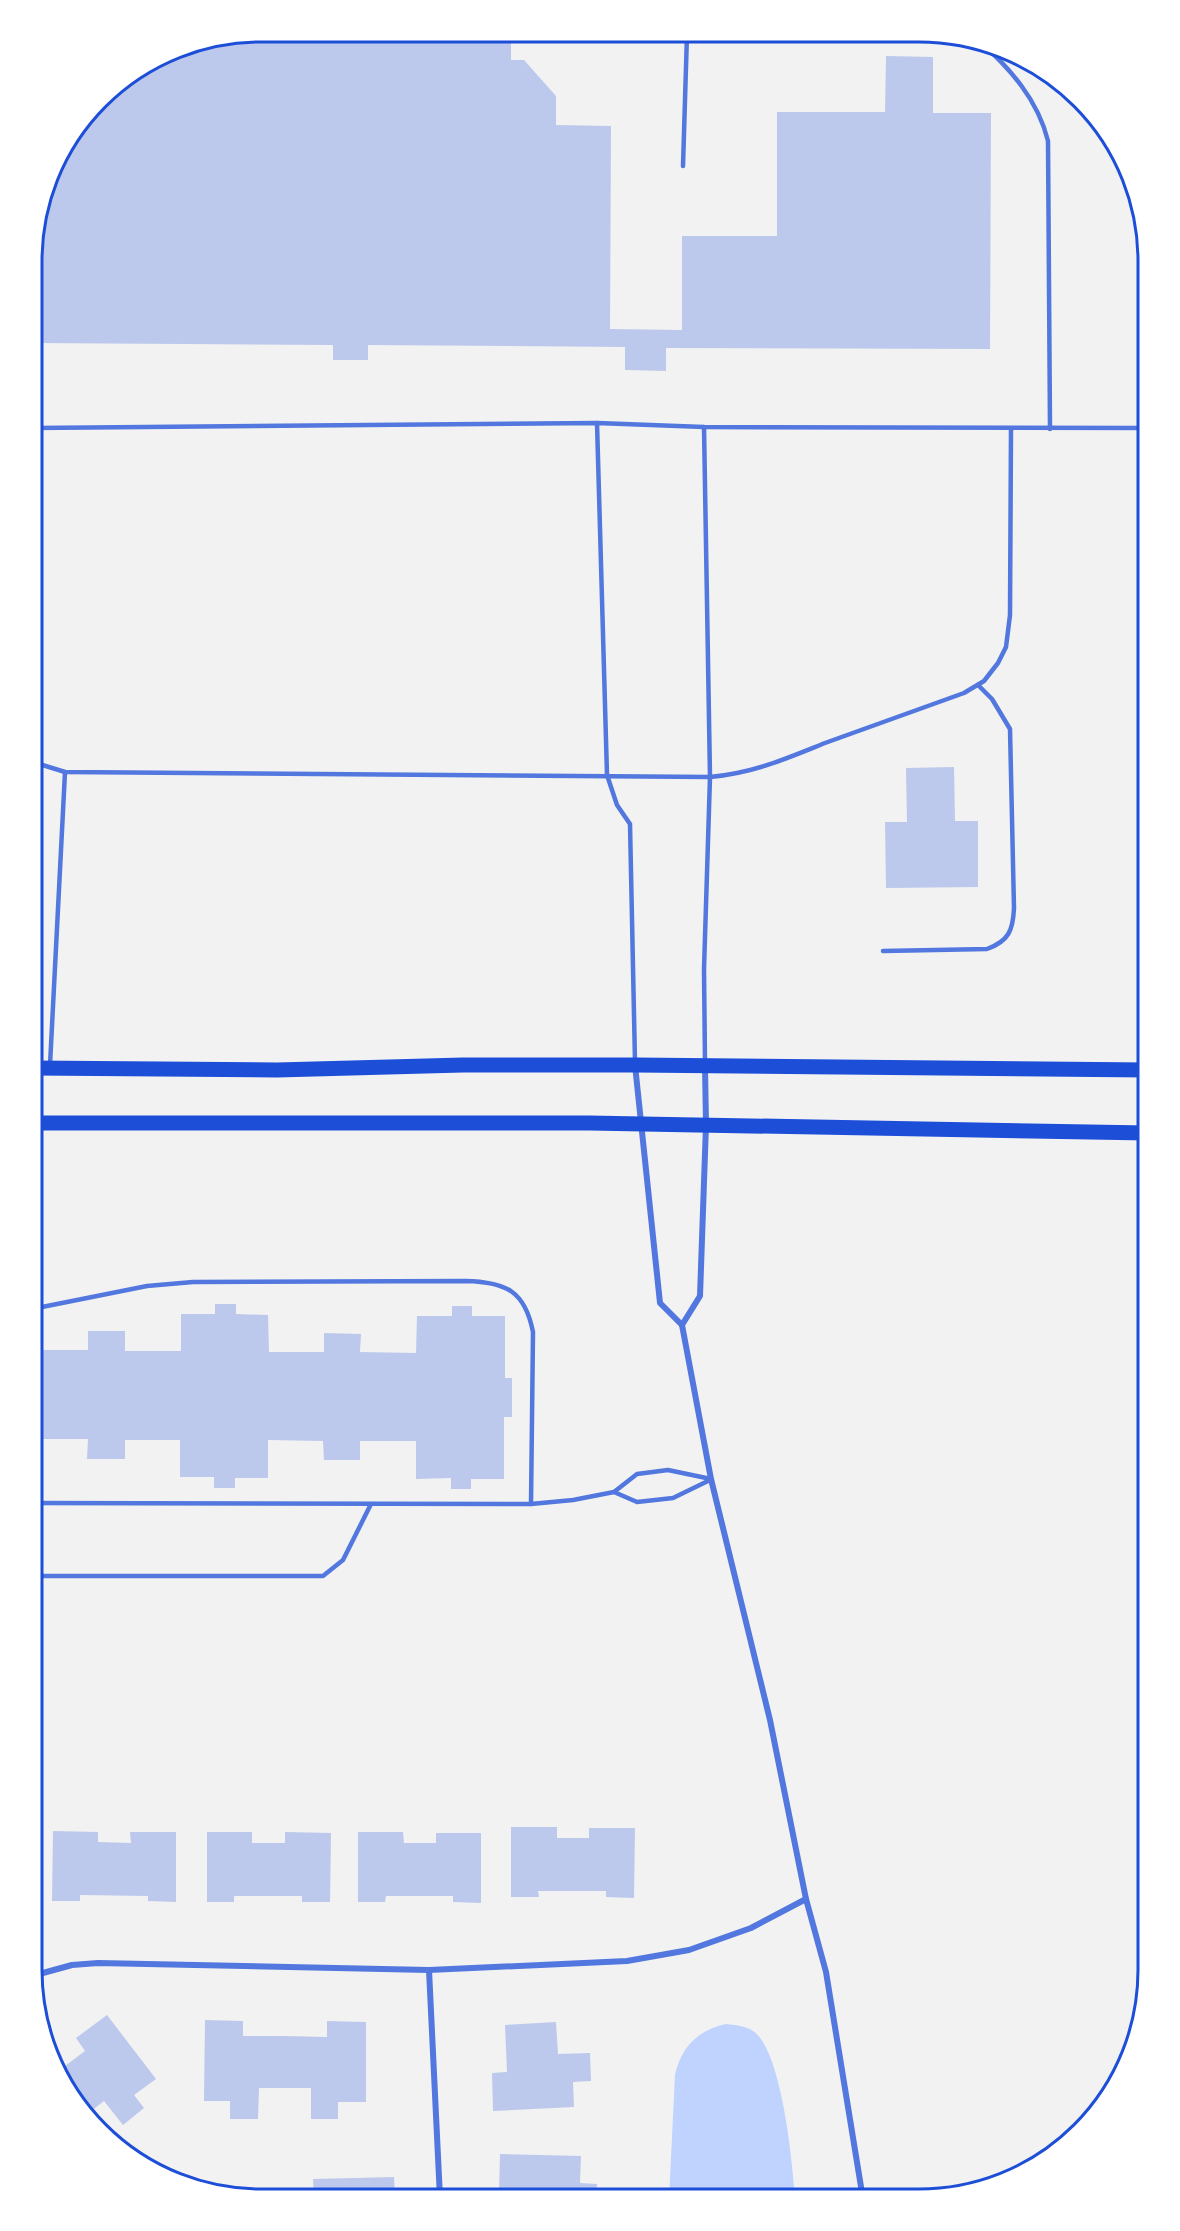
<svg xmlns="http://www.w3.org/2000/svg" width="1180" height="2231" viewBox="0 0 1180 2231" font-family="'Noto Sans',sans-serif">
<rect width="100%" height="100%" fill="#f2f2f2"/>
<path fill="#bfd3fe" d="M 726,2024 C 735,2025 746,2026 753,2031 C 782,2050 793,2165 795,2199 L 669,2199 L 675,2075 C 681,2047 698,2030 726,2024 Z"/>
<g fill="#bdc9ec">
<path d="M 382,32 L 511,36 L 511,60 L 524,60 L 556,96 L 556,125 L 611,126 L 610,329 L 682,330 L 682,236 L 777,236 L 777,112 L 885,112 L 886,56 L 933,57 L 933,113 L 991,113 L 990,349 L 666,348 L 666,371 L 625,370 L 625,347 L 368,345 L 368,360 L 333,360 L 333,345 L 34,343 L 34,228 L 55,159 L 109,89 L 174,49 L 250,34 L 382,35 Z"/>
<path d="M 954,767 L 955,821 L 978,821 L 978,887 L 886,888 L 885,822 L 907,822 L 906,768 Z"/>
<path d="M 215,1304 L 236,1304 L 236,1314 L 268,1315 L 269,1352 L 324,1352 L 324,1333 L 361,1334 L 360,1352 L 416,1353 L 417,1316 L 452,1316 L 452,1306 L 472,1306 L 472,1316 L 505,1316 L 505,1378 L 512,1378 L 512,1417 L 504,1417 L 504,1479 L 471,1479 L 471,1489 L 451,1489 L 451,1478 L 416,1479 L 416,1441 L 360,1441 L 360,1460 L 324,1460 L 323,1441 L 268,1440 L 268,1478 L 235,1478 L 235,1488 L 214,1488 L 214,1477 L 180,1477 L 180,1440 L 125,1440 L 125,1459 L 87,1459 L 88,1439 L 32,1439 L 32,1350 L 88,1350 L 88,1331 L 125,1331 L 125,1351 L 181,1351 L 181,1314 L 215,1314 Z"/>
<path d="M 511,1827 L 557,1827 L 557,1838 L 589,1838 L 589,1828 L 635,1828 L 634,1898 L 606,1897 L 606,1891 L 538,1891 L 539,1897 L 511,1897 Z"/>
<path d="M 53,1831 L 98,1832 L 98,1842 L 131,1843 L 130,1832 L 176,1832 L 176,1902 L 148,1901 L 148,1896 L 80,1895 L 80,1901 L 52,1901 Z"/>
<path d="M 207,1832 L 252,1832 L 252,1843 L 285,1843 L 285,1832 L 331,1833 L 330,1902 L 302,1902 L 302,1896 L 234,1896 L 234,1902 L 207,1902 Z"/>
<path d="M 358,1832 L 403,1832 L 404,1843 L 436,1843 L 436,1833 L 481,1833 L 481,1903 L 453,1902 L 453,1896 L 386,1896 L 385,1902 L 358,1902 Z"/>
<path d="M 107,2015 L 156,2079 L 134,2095 L 144,2108 L 123,2125 L 104,2101 L 86,2115 L 70,2097 L 57,2072 L 85,2051 L 76,2038 Z"/>
<path d="M 205,2020 L 243,2021 L 243,2036 L 285,2036 L 327,2037 L 327,2021 L 366,2022 L 366,2102 L 338,2102 L 338,2119 L 311,2119 L 311,2088 L 259,2088 L 258,2119 L 230,2119 L 230,2101 L 204,2101 Z"/>
<path d="M 556,2022 L 558,2054 L 590,2053 L 591,2081 L 573,2082 L 574,2107 L 493,2111 L 492,2073 L 507,2072 L 505,2025 Z"/>
<path d="M 500,2154 L 581,2156 L 580,2183 L 597,2184 L 596,2199 L 514,2198 L 515,2193 L 499,2193 Z"/>
<path d="M 394,2177 L 395,2198 L 314,2198 L 313,2179 Z"/>
</g>
<g fill="none" stroke-linecap="round" stroke-linejoin="round">
<g stroke="#5277de" stroke-width="4.5">
<path d="M 979,41 C 1010,68 1038,100 1048,141 L 1050,429"/>
<path d="M 683,166 L 687,34"/>
<path d="M 597,423 L 607,775 L 617,805 L 630,824 L 635,1062"/>
<path d="M 704,427 L 710,777 L 704,969 L 705,1063"/>
<path d="M 33,428 L 597,423 L 704,427 L 1148,428"/>
<path d="M 33,762 L 65,772 L 710,777 C 754,773 785,759 825,743 C 871,726 918,710 964,693 L 984,681 L 998,663 L 1006,647 L 1010,615 L 1011,429"/>
<path d="M 883,951 L 987,949 C 1009,941 1013,930 1014,908 L 1010,729 L 992,699 L 978,685"/>
<path d="M 50,1065 L 65,772"/>
<path d="M 32,1309 L 147,1286 L 193,1282 L 466,1281 C 506,1282 525,1291 533,1332 L 531,1504"/>
<path d="M 614,1492 L 637,1502 L 673,1498 L 710,1480"/>
<path d="M 32,1503 L 531,1504 L 573,1500 L 614,1492 L 637,1474 L 668,1470 L 711,1479"/>
<path d="M 32,1576 L 323,1576 L 343,1560 L 371,1504"/>
</g>
<g stroke="#5277de" stroke-width="6">
<path d="M 635,1065 L 660,1303 L 682,1325 L 711,1479 L 770,1720 L 806,1899 L 826,1972 L 863,2199"/>
<path d="M 682,1325 L 700,1296 L 706,1125 L 705,1067"/>
<path d="M 429,1970 L 440,2198"/>
<path d="M 32,1976 L 72,1965 L 98,1963 L 429,1970 L 627,1961 L 689,1950 L 751,1928 L 806,1899"/>
</g>
<g stroke="#1d4ed8" stroke-width="15">
<path d="M 32,1068 L 277,1070 L 463,1065 L 635,1065 L 1148,1070"/>
<path d="M 32,1123 L 589,1123 L 1148,1133"/>
</g>
</g>
<path d="M0 0H1180V2231H0ZM261 42H919A219 219 0 0 1 1138 261V1970A219 219 0 0 1 919 2189H261A219 219 0 0 1 42 1970V261A219 219 0 0 1 261 42Z" fill="#fff" fill-rule="evenodd"/>
<path fill="none" stroke="#1d4ed8" stroke-width="3" d="M261 42H919A219 219 0 0 1 1138 261V1970A219 219 0 0 1 919 2189H261A219 219 0 0 1 42 1970V261A219 219 0 0 1 261 42Z"/>
</svg>
